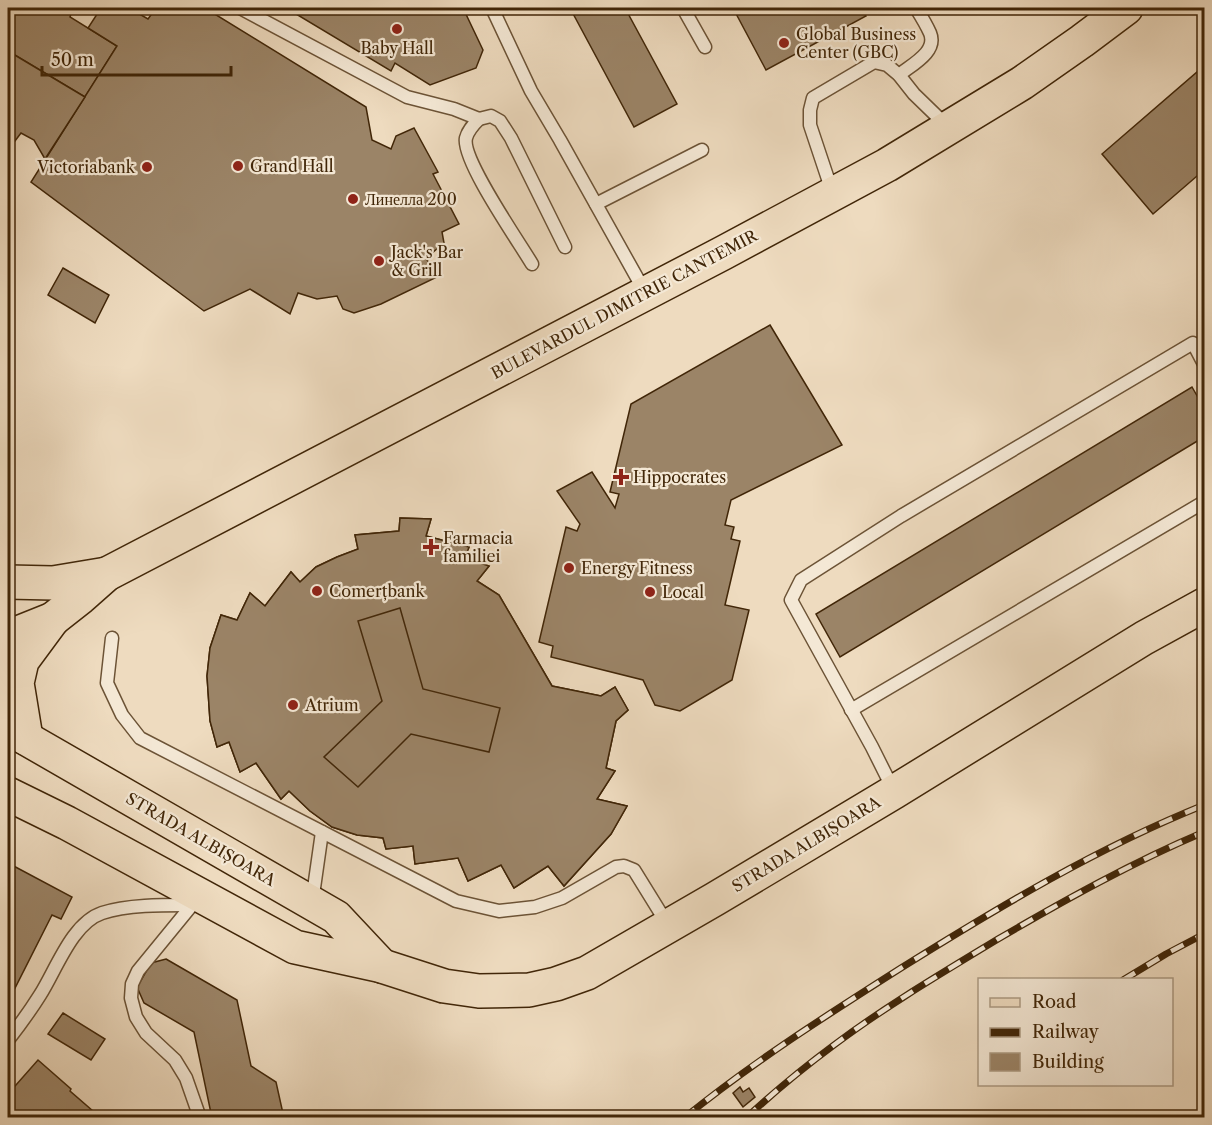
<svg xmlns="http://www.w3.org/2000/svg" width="1212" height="1125" viewBox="0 0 1212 1125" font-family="'Libre Caslon Text',serif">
<rect width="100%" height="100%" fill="#eedbbf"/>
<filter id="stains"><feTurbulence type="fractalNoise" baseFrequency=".00333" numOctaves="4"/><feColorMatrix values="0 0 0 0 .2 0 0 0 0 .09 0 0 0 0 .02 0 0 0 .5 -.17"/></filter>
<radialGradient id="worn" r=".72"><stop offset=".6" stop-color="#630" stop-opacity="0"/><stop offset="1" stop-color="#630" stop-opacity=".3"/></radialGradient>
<g fill="#9b8467" stroke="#412608" stroke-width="1.5" fill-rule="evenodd">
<path d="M 8,8 L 66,8 L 72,11 L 70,17 L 117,46 L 85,97 L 8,51 Z"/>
<path d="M 101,8 L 129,8 L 148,19 L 156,8 L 205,8 L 366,107 L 372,140 L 391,149 L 396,136 L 414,128 L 438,172 L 433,174 L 459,224 L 442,232 L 444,243 L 426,258 L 437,277 L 381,304 L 354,313 L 343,309 L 337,296 L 317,299 L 298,293 L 290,314 L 250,289 L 204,311 L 31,182 L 117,46 L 88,28 Z"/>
<path d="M 286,8 L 463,8 L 483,50 L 476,68 L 430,85 L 395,63 L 391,71 Z"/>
<path d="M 570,8 L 625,8 L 677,104 L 634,127 Z"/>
<path d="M 733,8 L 861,8 L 866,16 L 766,70 Z"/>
<path d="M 8,51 L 85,97 L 45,159 L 34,140 L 21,133 L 15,141 L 8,136 Z"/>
<path d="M 1204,66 L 1204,170 L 1153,214 L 1102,154 Z"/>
<path d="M 63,268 L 109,295 L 95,323 L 48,295 Z"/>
<path d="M 770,325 L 842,445 L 731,500 L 725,525 L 734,527 L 731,539 L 740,541 L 725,605 L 749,610 L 732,680 L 680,711 L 655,705 L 643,680 L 551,657 L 553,646 L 539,642 L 566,527 L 577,531 L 580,524 L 557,491 L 592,472 L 615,508 L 619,494 L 610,492 L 631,404 Z"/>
<path d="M 1192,387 L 1204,408 L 1204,437 L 840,657 L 816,614 Z"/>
<path d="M 400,518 L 431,519 L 426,536 L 469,547 L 465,558 L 489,566 L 477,581 L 499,595 L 552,686 L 601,696 L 615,687 L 628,710 L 616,721 L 606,768 L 615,771 L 597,799 L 627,806 L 611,834 L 564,886 L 548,866 L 514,888 L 501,865 L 468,881 L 458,858 L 415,864 L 413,846 L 386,849 L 383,838 L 357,835 L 332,827 L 310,811 L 289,791 L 281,799 L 256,763 L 240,772 L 229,742 L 217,747 L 210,721 L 207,676 L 210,648 L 221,615 L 237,620 L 250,593 L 265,606 L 291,572 L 300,582 L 316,567 L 337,557 L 358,549 L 355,535 L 399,531 ZM 400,608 L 423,689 L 500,708 L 489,752 L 411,734 L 358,787 L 324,757 L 382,701 L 358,621 Z"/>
<path d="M 400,518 L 431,519 L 426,536 L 469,547 L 465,558 L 489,566 L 477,581 L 499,595 L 552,686 L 601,696 L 615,687 L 628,710 L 616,721 L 606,768 L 615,771 L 597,799 L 627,806 L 611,834 L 564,886 L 548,866 L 514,888 L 501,865 L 468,881 L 458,858 L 415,864 L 413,846 L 386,849 L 383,838 L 357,835 L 332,827 L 310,811 L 289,791 L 281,799 L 256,763 L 240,772 L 229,742 L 217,747 L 210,721 L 207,676 L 210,648 L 221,615 L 237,620 L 250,593 L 265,606 L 291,572 L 300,582 L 316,567 L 337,557 L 358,549 L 355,535 L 399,531 Z"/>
<path d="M 400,608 L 423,689 L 500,708 L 489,752 L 411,734 L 358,787 L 324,757 L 382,701 L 358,621 Z"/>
<path d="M 8,863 L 72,897 L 61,919 L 52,915 L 13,992 L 8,999 Z"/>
<path d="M 166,959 L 237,1000 L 251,1066 L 276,1082 L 284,1118 L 212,1118 L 194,1032 L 144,1003 L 137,987 L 151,963 Z"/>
<path d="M 63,1013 L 105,1039 L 91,1060 L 48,1034 Z"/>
<path d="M 38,1060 L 71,1089 L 70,1091 L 101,1118 L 22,1118 L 8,1105 L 8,1094 Z"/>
<path d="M 740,1087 L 743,1092 L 749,1088 L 755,1097 L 743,1107 L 733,1093 Z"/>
</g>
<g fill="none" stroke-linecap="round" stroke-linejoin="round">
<defs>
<g id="service">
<path d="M 240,8 L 407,97 L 454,109 L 479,119 L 491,116 L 500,121 L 511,138 L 565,247"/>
<path d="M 492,8 L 531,91 L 560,140 L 645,292"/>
<path d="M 683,8 L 705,47"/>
<path d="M 899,75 C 911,65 938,52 930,33 C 926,24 921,16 916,8"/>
<path d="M 479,119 C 474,124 468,130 466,138 C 461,159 519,242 532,264"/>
<path d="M 833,194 L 810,125 L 810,110 L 813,98 L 874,62 L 887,65 L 899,75 L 914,94 L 948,127"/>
<path d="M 596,204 L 702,150"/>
<path d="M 112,638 L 107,683 L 122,715 L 140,738 L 456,901 L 499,911 L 535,907 L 562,898 L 616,867 L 624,866 L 634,870 L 668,925"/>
<path d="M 851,710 L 1204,502"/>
<path d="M 894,791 L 872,747 L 791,600 L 801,580 L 901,516 L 1193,343 L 1204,364"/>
<path d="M 312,902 L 322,832"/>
<path d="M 192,905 L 138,971 L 132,984 L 131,998 L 136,1017 L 146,1033 L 175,1060 L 186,1078 L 200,1118"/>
<path d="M 8,1040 C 19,1026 30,1011 40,995 C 56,970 72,923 102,913 C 129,904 169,905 198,905"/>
</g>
<g id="primary">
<path d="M 8,582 L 53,583 L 107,574"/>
<path d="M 8,637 L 53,619 L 81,597 L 107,574 L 723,253 L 887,165 L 1022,83 L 1082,41 L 1126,8"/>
<path d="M 8,728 L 336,917 L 382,966"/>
<path d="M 26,738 L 17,683 L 22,661 L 53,619"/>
<path d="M 8,794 L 67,823 L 295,947 L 382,966 L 444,986 L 479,991 L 529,990 L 556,984 L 587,973 L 715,899 L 894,792 L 1144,638 L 1204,605"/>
</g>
</defs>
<use href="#service" stroke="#6c5336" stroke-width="15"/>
<use href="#primary" stroke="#412608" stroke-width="36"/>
<use href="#service" stroke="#f4e8d5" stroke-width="12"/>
<use href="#primary" stroke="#eedbbf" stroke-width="33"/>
<defs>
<g id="rail">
<path d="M 1123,980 L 1166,954 L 1204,934"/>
<path d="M 684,1118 C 753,1062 827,1015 901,968 C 999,907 1097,848 1204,805"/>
<path d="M 746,1118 C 774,1092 803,1068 834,1045 C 886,1006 942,973 998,939 C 1065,900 1133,862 1204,832"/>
</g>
</defs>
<use href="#rail" stroke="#412608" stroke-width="7"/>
<use href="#rail" stroke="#f4e8d5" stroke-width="4.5" stroke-dasharray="14" stroke-linecap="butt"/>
</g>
<g fill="#8f2418" stroke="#f4e8d5" stroke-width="2">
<circle cx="397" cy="29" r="6"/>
<circle cx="784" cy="43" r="6"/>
<circle cx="238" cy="166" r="6"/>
<circle cx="147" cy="167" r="6"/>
<circle cx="353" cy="199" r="6"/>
<circle cx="379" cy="261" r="6"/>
<path d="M618 468h6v6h6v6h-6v6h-6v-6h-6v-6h6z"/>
<path d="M428 538h6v6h6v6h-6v6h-6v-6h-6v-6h6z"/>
<circle cx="569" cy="568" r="6"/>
<circle cx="317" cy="591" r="6"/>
<circle cx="650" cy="592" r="6"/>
<circle cx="293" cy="705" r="6"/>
</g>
<g text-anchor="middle" stroke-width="4.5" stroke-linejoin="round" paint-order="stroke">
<g font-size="16" fill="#412608" stroke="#f4e8d5" text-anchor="start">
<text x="796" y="40">Global Business<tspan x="796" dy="18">Center (GBC)</tspan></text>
<text x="397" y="54" text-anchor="middle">Baby Hall</text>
<text x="250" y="172">Grand Hall</text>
<text x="135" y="173" text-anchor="end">Victoriabank</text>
<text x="365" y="205">Линелла 200</text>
<text x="391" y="258">Jack's Bar<tspan x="391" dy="18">&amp; Grill</tspan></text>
<text x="633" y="483">Hippocrates</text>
<text x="443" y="544">Farmacia<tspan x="443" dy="18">familiei</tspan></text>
<text x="581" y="574">Energy Fitness</text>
<text x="329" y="597">Comerțbank</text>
<text x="662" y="598">Local</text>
<text x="305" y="711">Atrium</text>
</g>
<g font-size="16" fill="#412608" stroke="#f4e8d5">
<text transform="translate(624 304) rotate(-28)" y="6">BULEVARDUL DIMITRIE CANTEMIR</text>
<text transform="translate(201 839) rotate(30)" y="6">STRADA ALBIȘOARA</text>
<text transform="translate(806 844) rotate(-31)" y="6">STRADA ALBIȘOARA</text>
</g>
</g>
<rect width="1212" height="1125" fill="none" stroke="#eedbbf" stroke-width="30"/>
<rect x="9" y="9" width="1194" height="1107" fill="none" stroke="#412608" stroke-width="3"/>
<rect x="15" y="15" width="1182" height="1095" fill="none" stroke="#412608" stroke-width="1.5"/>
<rect x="978" y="978" width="195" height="108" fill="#f4e8d5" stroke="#ac9a83" stroke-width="1.5"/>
<rect x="990" y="998" width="30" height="9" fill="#eedbbf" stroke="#ac9a83" stroke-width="1.5"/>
<text x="1032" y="1008" font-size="18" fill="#412608">Road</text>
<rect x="990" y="1028" width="30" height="9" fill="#412608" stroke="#ac9a83" stroke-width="1.5"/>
<text x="1032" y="1038" font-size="18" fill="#412608">Railway</text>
<rect x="990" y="1053" width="30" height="18" fill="#9b8467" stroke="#ac9a83" stroke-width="1.5"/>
<text x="1032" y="1068" font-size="18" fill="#412608">Building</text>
<path d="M42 66v9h189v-9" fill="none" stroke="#412608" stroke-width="3"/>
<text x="51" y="66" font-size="18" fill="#412608" stroke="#f4e8d5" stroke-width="4.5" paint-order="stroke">50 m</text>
<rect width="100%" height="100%" filter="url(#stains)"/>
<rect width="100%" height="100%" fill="url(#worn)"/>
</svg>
